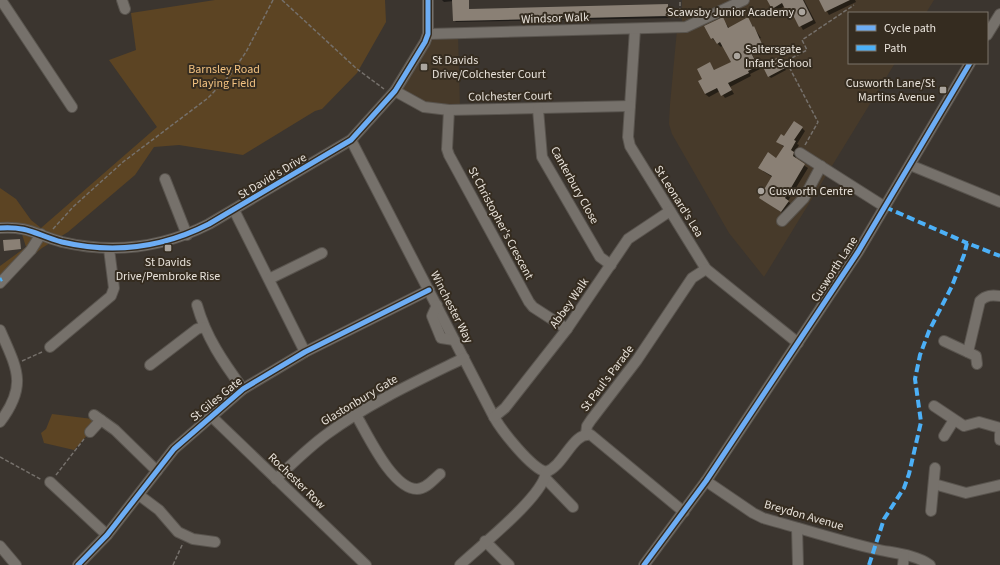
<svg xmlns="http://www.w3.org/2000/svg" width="1000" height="565" viewBox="0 0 1000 565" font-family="'Source Sans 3',sans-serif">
<rect width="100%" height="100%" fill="#3b352f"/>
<g fill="#473a2a">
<path d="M 682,0 L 934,0 L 926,13 L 849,13 L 849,63 L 895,63 L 764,277 L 729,233 L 672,134 L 669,124 L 670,104 L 677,30 L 682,30 Z"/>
<path d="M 428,34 L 458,34 L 460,109 L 431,108 L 395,91 Z"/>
</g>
<g fill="#5c4423">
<path d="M 215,0 L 385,0 L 386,22 L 357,73 L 322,109 L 315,111 L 243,155 L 179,145 L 154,147 L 135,175 L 68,232 L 42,248 L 0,283 L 0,266 L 26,247 L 20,228 L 0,228 L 0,188 L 16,199 L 31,220 L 41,228 L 157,127 L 109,60 L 136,50 L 131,13 Z"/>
<path d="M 52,414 L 101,420 L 74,450 L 44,443 L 41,433 L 46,429 Z"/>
</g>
<g fill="#0007">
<path d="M 442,0 L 454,0 L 454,1 L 444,2 Z"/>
<path d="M 773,0 L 804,0 L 816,23 L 803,30 L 793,12 L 790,14 L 785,6 L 776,11 L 772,8 Z"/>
<path d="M 821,0 L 855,0 L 856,2 L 829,15 Z"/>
<path d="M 667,5 L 669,7 L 670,18 L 456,22 L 454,20 Z"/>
<path d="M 722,18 L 729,28 L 748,19 L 761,38 L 759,39 L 764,48 L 752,54 L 760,69 L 750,74 L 751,76 L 730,87 L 734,94 L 725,98 L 720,91 L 709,97 L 705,94 L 710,63 L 715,71 L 732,62 L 723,45 L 721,47 L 712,38 Z"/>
<path d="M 780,60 L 786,70 L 771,78 L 769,76 Z"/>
<path d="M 802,128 L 805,131 L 797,144 L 799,145 L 794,154 L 796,156 L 796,160 L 808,168 L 788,201 L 792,205 L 785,215 L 761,198 L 772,177 L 763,171 L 776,159 L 784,147 L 777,141 Z"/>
</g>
<g fill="#8a8075">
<path d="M 452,0 L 469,0 L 469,9 L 668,4 L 668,16 L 453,21 Z"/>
<path d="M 767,0 L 803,0 L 813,20 L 799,27 L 790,9 L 786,11 L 782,3 L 772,9 Z"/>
<path d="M 819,0 L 850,0 L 825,12 Z"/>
<path d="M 723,17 L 728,28 L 748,17 L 753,27 L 754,26 L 762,44 L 750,51 L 758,66 L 748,71 L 749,73 L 728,83 L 732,90 L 721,96 L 717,88 L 705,94 L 698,81 L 702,79 L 697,69 L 710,62 L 714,70 L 731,62 L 720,42 L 717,44 L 713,38 L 711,39 L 704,26 Z"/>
<path d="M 777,58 L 778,60 L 780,59 L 785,68 L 768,77 L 762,65 Z"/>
<path d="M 794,121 L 803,127 L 794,140 L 796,141 L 791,150 L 794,152 L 793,156 L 805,164 L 785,198 L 789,201 L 781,212 L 759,198 L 772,176 L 758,168 L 768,152 L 776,158 L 784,146 L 776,142 L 781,134 L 784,136 Z"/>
<path d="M 20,239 L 21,249 L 4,251 L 3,240 Z"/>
</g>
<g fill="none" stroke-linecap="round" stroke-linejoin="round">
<defs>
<g id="minor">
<path d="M 1,0 L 72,107"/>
<path d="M 122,0 L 125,9"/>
<path d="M 635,29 L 628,137 L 630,146 L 706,269 L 798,343"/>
<path d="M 428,34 L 686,27 L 744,0"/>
<path d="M 987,35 L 1000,14"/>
<path d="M 395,91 L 424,107 L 449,110 L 630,106"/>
<path d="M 538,109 L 542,157 L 600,257 L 611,265"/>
<path d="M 449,110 L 447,149 L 449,155 L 529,302 L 533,307 L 567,329"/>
<path d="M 351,140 L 494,417 C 502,431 531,468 546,472"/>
<path d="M 800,153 L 885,207"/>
<path d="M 910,165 L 1000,202"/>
<path d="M 165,179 L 187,235"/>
<path d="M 234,210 L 305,352"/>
<path d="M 782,221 L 804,198 L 821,166"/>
<path d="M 0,228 C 29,226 36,235 62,242 C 113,254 162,248 209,224 L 351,140 L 395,91 L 425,42 L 428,34 L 428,0"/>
<path d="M 269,279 L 322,253"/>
<path d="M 0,283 L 31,250 L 41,234"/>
<path d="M 197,305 C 206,337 223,362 243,389"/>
<path d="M 437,305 L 432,316 L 441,338 L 454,340"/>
<path d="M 0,330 C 17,369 28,385 0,422"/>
<path d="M 944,341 L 976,356 L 977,364"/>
<path d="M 50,347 L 111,296 L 114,288 L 109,249"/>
<path d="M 968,352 L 980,301 C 986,295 992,295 1000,296"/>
<path d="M 150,365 L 197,329 L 204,327"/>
<path d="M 934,406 L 964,426 L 979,422 L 1000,428"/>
<path d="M 94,415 L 115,430 L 157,471"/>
<path d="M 356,415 C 367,433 392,489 417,489 C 426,489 433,480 440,474"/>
<path d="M 211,416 L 366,565"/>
<path d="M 494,417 L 505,408 L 567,329 L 628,239 L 670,211"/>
<path d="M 90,432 L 101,420"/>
<path d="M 586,434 L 587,426 L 591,420 L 637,360 L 692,278 L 706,269"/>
<path d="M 1000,434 L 1000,440"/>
<path d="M 944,436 L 954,420"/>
<path d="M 546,472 C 565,465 572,432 591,435 L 684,512"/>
<path d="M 276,479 C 293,463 309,447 327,434 C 369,403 417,381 464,358"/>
<path d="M 546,479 L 573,507"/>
<path d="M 706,481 L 753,513 L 763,518 C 800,528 837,540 875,549 C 892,553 915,554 930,565"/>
<path d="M 50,482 L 107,535"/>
<path d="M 934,484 L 966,493 L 1000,485"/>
<path d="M 139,495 L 159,510 L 178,532 L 193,539 L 215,542"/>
<path d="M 931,511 L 935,468"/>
<path d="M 797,528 L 798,565"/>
<path d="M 485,541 L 509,565"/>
<path d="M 0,546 L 16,565"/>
<path d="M 78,565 L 107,535 L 174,449 L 243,389 L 305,352 L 429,290"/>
<path d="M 460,565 C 479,547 544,496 546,472"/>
<path d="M 644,565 L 706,481 L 858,252 L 970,63"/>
<path d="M 903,565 L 904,555"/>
</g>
</defs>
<use href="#minor" stroke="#59544e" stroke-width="12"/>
<g stroke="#75706b" stroke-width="1.5" stroke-dasharray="4 2" stroke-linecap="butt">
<path d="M 282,0 L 357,69 L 384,89"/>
<path d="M 680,18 L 680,0"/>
<path d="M 805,145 L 818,122 L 786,61 L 807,50 L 802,40 L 854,5"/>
<path d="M 53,229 L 74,206 L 123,162 L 208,98 L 230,75 L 246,52 L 273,0"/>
<path d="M 22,361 L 42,352"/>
<path d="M 0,457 L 42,480"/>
<path d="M 56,475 L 84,439"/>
<path d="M 173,565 L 183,543"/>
</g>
<use href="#minor" stroke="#76716b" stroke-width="10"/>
<g stroke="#4cb0f7" stroke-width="4" stroke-dasharray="8 4" stroke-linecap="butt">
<path d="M 885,207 L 967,243"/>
<path d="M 0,280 L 2,279"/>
<path d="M 869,565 L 884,519 L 904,488 L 909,474 L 921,422 L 915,379 L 920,355 L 929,331 L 952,286 L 964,255 L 967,243 L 1000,256"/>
</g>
<defs>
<g id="cycleway">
<path d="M 0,228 C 29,226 36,235 62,242 C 113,254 162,248 209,224 L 351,140 L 395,91 L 425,42 L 428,34 L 428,0"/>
<path d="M 78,565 L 107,535 L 174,449 L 243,389 L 305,352 L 429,290"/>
<path d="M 644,565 L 706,481 L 858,252 L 970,63"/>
</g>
</defs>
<use href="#cycleway" stroke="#352c20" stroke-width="8"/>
<use href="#cycleway" stroke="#6dadf4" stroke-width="5"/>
</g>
<g fill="#aba59e" stroke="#352c20" stroke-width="1.5">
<circle cx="802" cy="12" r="4"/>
<circle cx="737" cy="56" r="4"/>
<rect x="420" y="63" width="8" height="8" rx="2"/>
<rect x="939" y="86" width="8" height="8" rx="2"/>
<circle cx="761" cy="191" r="4"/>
<rect x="164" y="244" width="8" height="8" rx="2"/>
</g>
<g text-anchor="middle" stroke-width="4" stroke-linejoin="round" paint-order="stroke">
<g font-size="12" fill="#e8e2da" stroke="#352c20" text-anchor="start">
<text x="794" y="16" text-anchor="end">Scawsby Junior Academy</text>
<text x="745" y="53">Saltersgate<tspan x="745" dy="14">Infant School</tspan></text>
<text x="432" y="64">St Davids<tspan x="432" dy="14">Drive/Colchester Court</tspan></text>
<text x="935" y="87" text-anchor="end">Cusworth Lane/St<tspan x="935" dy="14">Martins Avenue</tspan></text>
<text x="769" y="195">Cusworth Centre</text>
<text x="168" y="266" text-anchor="middle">St Davids<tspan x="168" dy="14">Drive/Pembroke Rise</tspan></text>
</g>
<g font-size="12" fill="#e8e2da" stroke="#352c20">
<text transform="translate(555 18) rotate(-2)" y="4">Windsor Walk</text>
<text transform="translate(510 96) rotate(-1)" y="4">Colchester Court</text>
<text transform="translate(272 176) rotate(-31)" y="4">St David's Drive</text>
<text transform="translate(575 185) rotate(61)" y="4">Canterbury Close</text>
<text transform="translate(679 201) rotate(58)" y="4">St Leonard's Lea</text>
<text transform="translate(501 223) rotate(62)" y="4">St Christopher's Crescent</text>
<text transform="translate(834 269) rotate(-57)" y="4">Cusworth Lane</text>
<text transform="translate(569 303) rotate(-55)" y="4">Abbey Walk</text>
<text transform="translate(452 307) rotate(63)" y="4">Winchester Way</text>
<text transform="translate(607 378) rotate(-53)" y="4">St Paul's Parade</text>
<text transform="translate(216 399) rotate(-39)" y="4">St Giles Gate</text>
<text transform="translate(359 400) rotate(-31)" y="4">Glastonbury Gate</text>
<text transform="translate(297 481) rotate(44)" y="4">Rochester Row</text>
<text transform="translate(804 515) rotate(16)" y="4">Breydon Avenue</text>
</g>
<g font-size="12" fill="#f3c281" stroke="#352c20">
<text x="224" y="73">Barnsley Road<tspan x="224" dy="14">Playing Field</tspan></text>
</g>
</g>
<rect x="848" y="12" width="140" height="52" fill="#352c20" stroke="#7d756a"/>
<rect x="856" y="25" width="20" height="6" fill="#6dadf4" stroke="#7d756a"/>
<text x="884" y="32" font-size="12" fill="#e8e2da">Cycle path</text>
<rect x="856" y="45" width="20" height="6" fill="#4cb0f7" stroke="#7d756a"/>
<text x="884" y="52" font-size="12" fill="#e8e2da">Path</text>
</svg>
